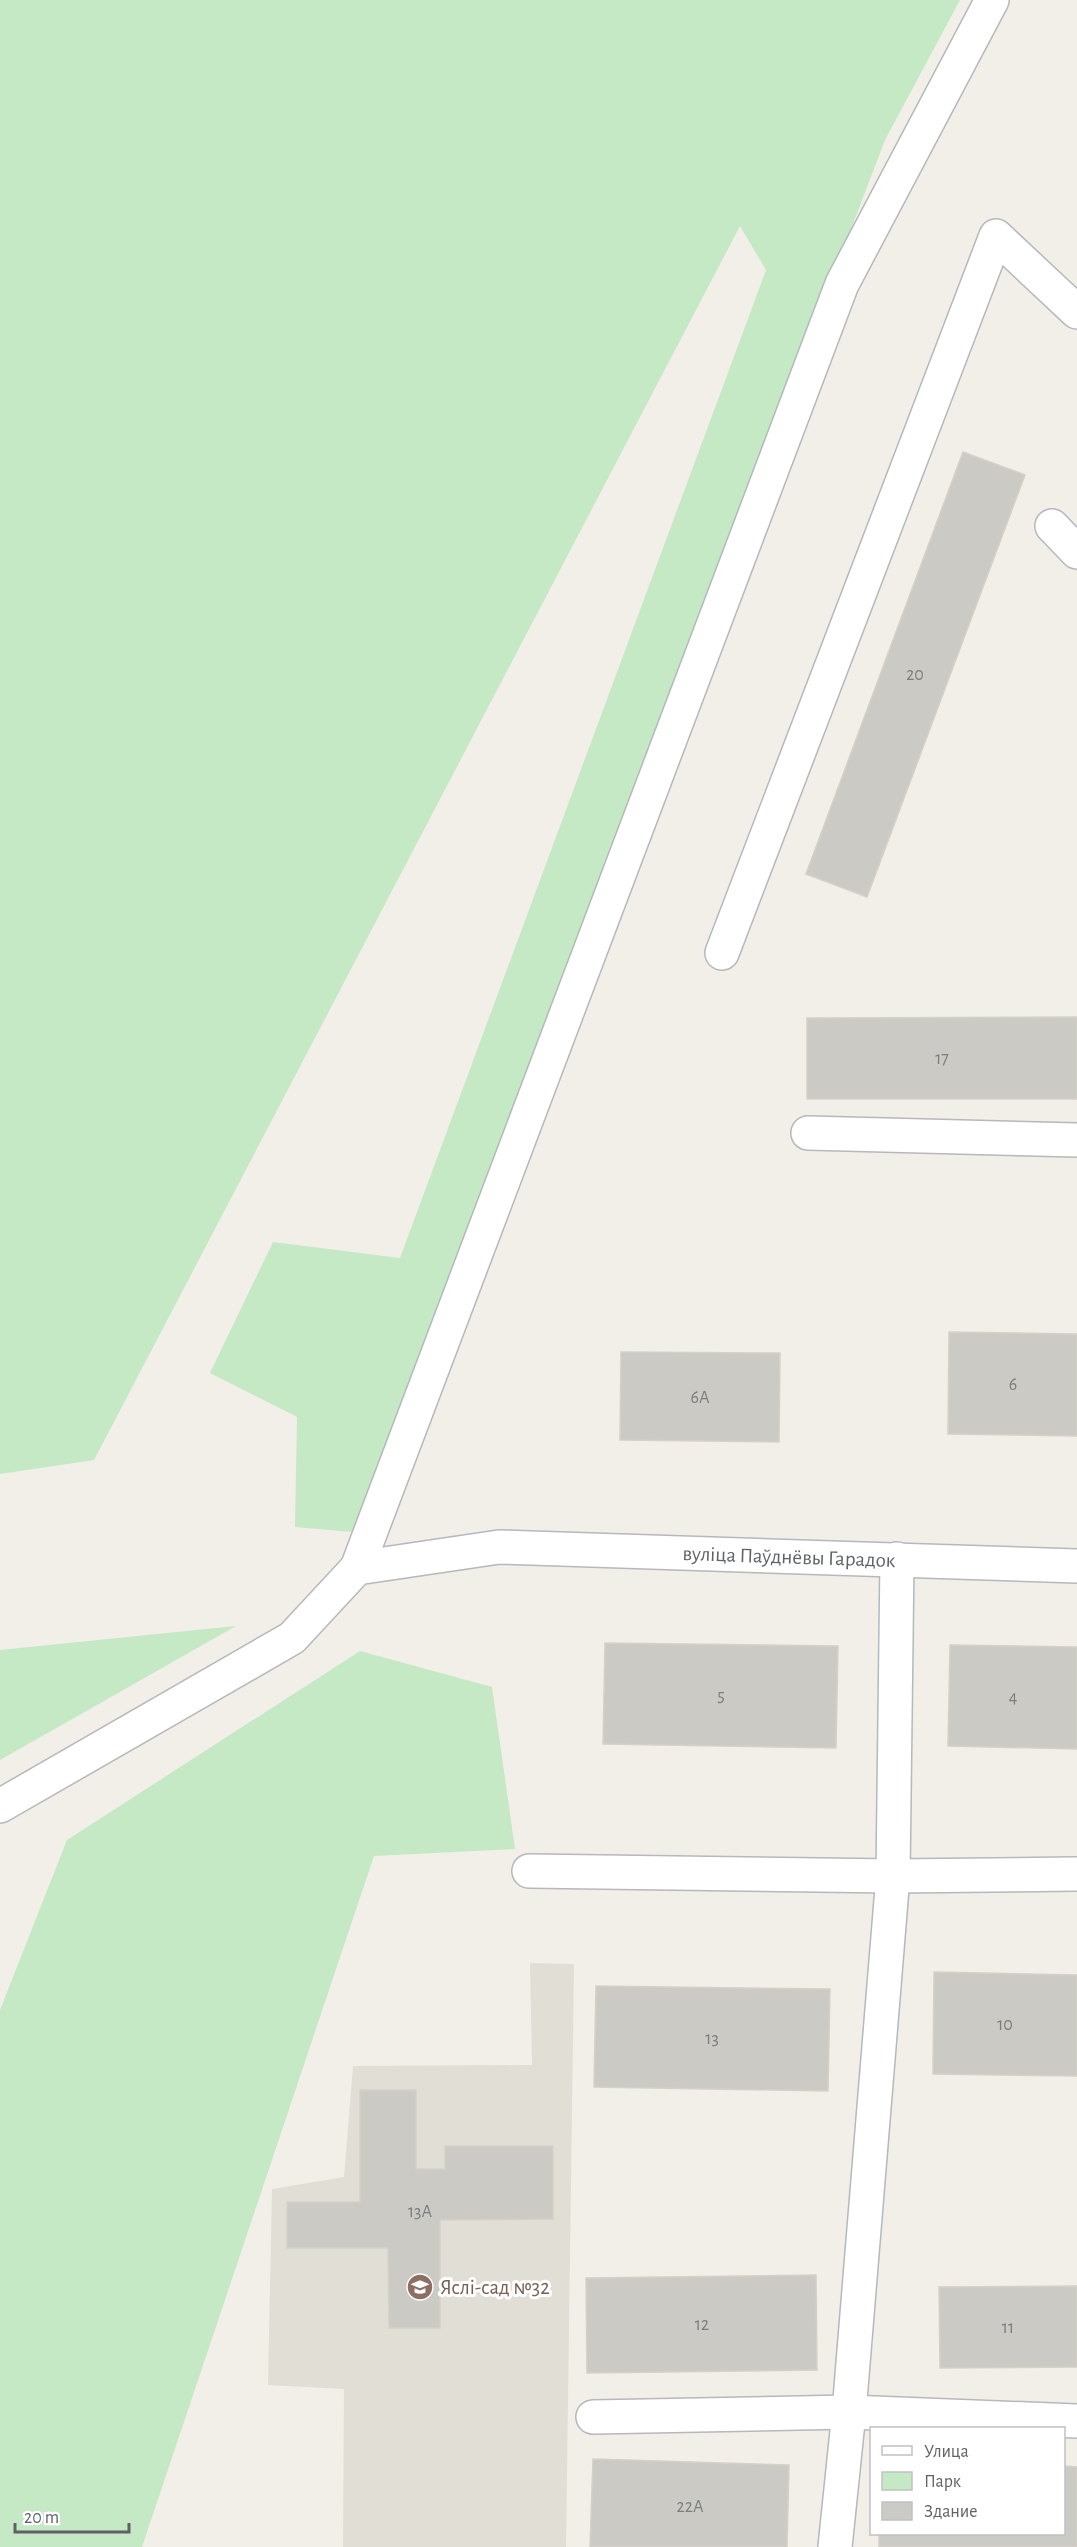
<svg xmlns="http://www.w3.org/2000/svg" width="1077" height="2547" viewBox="0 0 1077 2547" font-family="'Alegreya Sans',sans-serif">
<rect width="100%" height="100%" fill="#f1efe8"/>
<path fill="#e1ded6" d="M 530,1963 L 574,1964 L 566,2547 L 343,2547 L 344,2389 L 268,2385 L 272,2189 L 344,2177 L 353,2066 L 532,2065 Z"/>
<g fill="#c5e8c5">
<path d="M 0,0 L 960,0 L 885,140 L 353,1532 L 295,1527 L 297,1417 L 210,1373 L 273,1242 L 400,1258 L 766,270 L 740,226 L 94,1460 L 0,1474 Z"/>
<path d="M 236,1626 L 0,1760 L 0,1650 Z"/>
<path d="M 360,1651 L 492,1687 L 515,1849 L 374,1856 L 142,2547 L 0,2547 L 0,2010 L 67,1840 Z"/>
</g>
<g fill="#cccac5" stroke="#d6d1c6" stroke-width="1.5">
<path d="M 963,452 L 1025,475 L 867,897 L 806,874 Z"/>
<path d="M 1077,1017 L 1077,1099 L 807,1099 L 807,1018 Z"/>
<path d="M 949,1332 L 1077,1334 L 1077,1436 L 948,1434 Z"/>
<path d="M 621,1352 L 780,1353 L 779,1442 L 620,1440 Z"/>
<path d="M 605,1643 L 838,1646 L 836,1748 L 603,1744 Z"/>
<path d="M 950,1645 L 1077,1647 L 1077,1749 L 948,1746 Z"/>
<path d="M 934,1972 L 1077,1975 L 1077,2076 L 933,2074 Z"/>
<path d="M 596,1986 L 830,1989 L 828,2091 L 594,2087 Z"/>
<path d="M 360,2090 L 416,2090 L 416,2169 L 445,2169 L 445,2146 L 553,2146 L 553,2219 L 440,2220 L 440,2328 L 389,2328 L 388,2248 L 287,2248 L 287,2202 L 360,2202 Z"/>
<path d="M 816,2275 L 817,2370 L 587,2373 L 586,2278 Z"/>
<path d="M 1077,2286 L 1077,2367 L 940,2368 L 939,2287 Z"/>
<path d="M 593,2459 L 789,2465 L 787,2547 L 590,2547 Z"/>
<path d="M 1064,2466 L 1077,2467 L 1077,2547 L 879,2547 L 879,2534 L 1064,2534 Z"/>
</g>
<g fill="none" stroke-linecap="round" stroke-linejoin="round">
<defs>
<g id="minor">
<path d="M 1052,526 L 1077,552"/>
<path d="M 722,953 L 996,236 L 1077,312"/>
<path d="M 808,1133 L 1077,1140"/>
<path d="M 357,1568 L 842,284 L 992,0"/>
<path id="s1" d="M 0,1806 L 292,1638 L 357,1568 L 499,1547 L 1077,1566"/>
<path d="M 529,1871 L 893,1876 L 1077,1874"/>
<path d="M 593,2417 L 849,2412 L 1077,2421"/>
<path d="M 835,2547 L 849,2412 L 893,1876 L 897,1559"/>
</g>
</defs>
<use href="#minor" stroke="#b5b8bc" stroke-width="36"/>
<use href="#minor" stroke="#fff" stroke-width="33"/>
</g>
<defs>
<symbol id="school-disc" viewBox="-11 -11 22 22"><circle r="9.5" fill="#8d6e63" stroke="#fff"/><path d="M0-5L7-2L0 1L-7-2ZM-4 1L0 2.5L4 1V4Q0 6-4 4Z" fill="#fff"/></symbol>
</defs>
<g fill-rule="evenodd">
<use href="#school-disc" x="405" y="2272" width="30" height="30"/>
</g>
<g text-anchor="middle" stroke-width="6" stroke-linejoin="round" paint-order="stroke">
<g font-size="18" fill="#7a7d7f">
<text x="915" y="680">20</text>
<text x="942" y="1064">17</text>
<text x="1013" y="1390">6</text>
<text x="700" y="1403">6А</text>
<text x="721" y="1701">5</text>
<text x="1013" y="1703">4</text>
<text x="1005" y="2030">10</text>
<text x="712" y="2044">13</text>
<text x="420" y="2217">13А</text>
<text x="702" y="2330">12</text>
<text x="1008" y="2333">11</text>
<text x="690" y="2512">22А</text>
</g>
<g font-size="21" fill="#5f6368" stroke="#fff">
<text dy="7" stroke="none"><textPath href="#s1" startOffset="866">вуліца Паўднёвы Гарадок</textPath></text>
</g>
<g font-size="21" fill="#785e54" stroke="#fff" text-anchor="start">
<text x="440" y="2294">Яслі-сад №32</text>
</g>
</g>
<rect x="870" y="2427" width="195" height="108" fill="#ffffff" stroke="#bfc1c3" stroke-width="1.5"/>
<rect x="882" y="2446" width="30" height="9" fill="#ffffff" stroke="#bfc1c3" stroke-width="1.5"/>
<text x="924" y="2457" font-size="18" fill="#5f6368">Улица</text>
<rect x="882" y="2472" width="30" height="18" fill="#c5e8c5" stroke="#bfc1c3" stroke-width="1.5"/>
<text x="924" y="2487" font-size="18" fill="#5f6368">Парк</text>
<rect x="882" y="2502" width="30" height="18" fill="#cccac5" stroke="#bfc1c3" stroke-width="1.5"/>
<text x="924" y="2517" font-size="18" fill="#5f6368">Здание</text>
<path d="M15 2523v9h114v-9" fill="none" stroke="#5f6368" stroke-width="3"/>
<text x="24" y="2523" font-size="18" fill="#5f6368" stroke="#ffffff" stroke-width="4.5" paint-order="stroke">20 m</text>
</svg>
